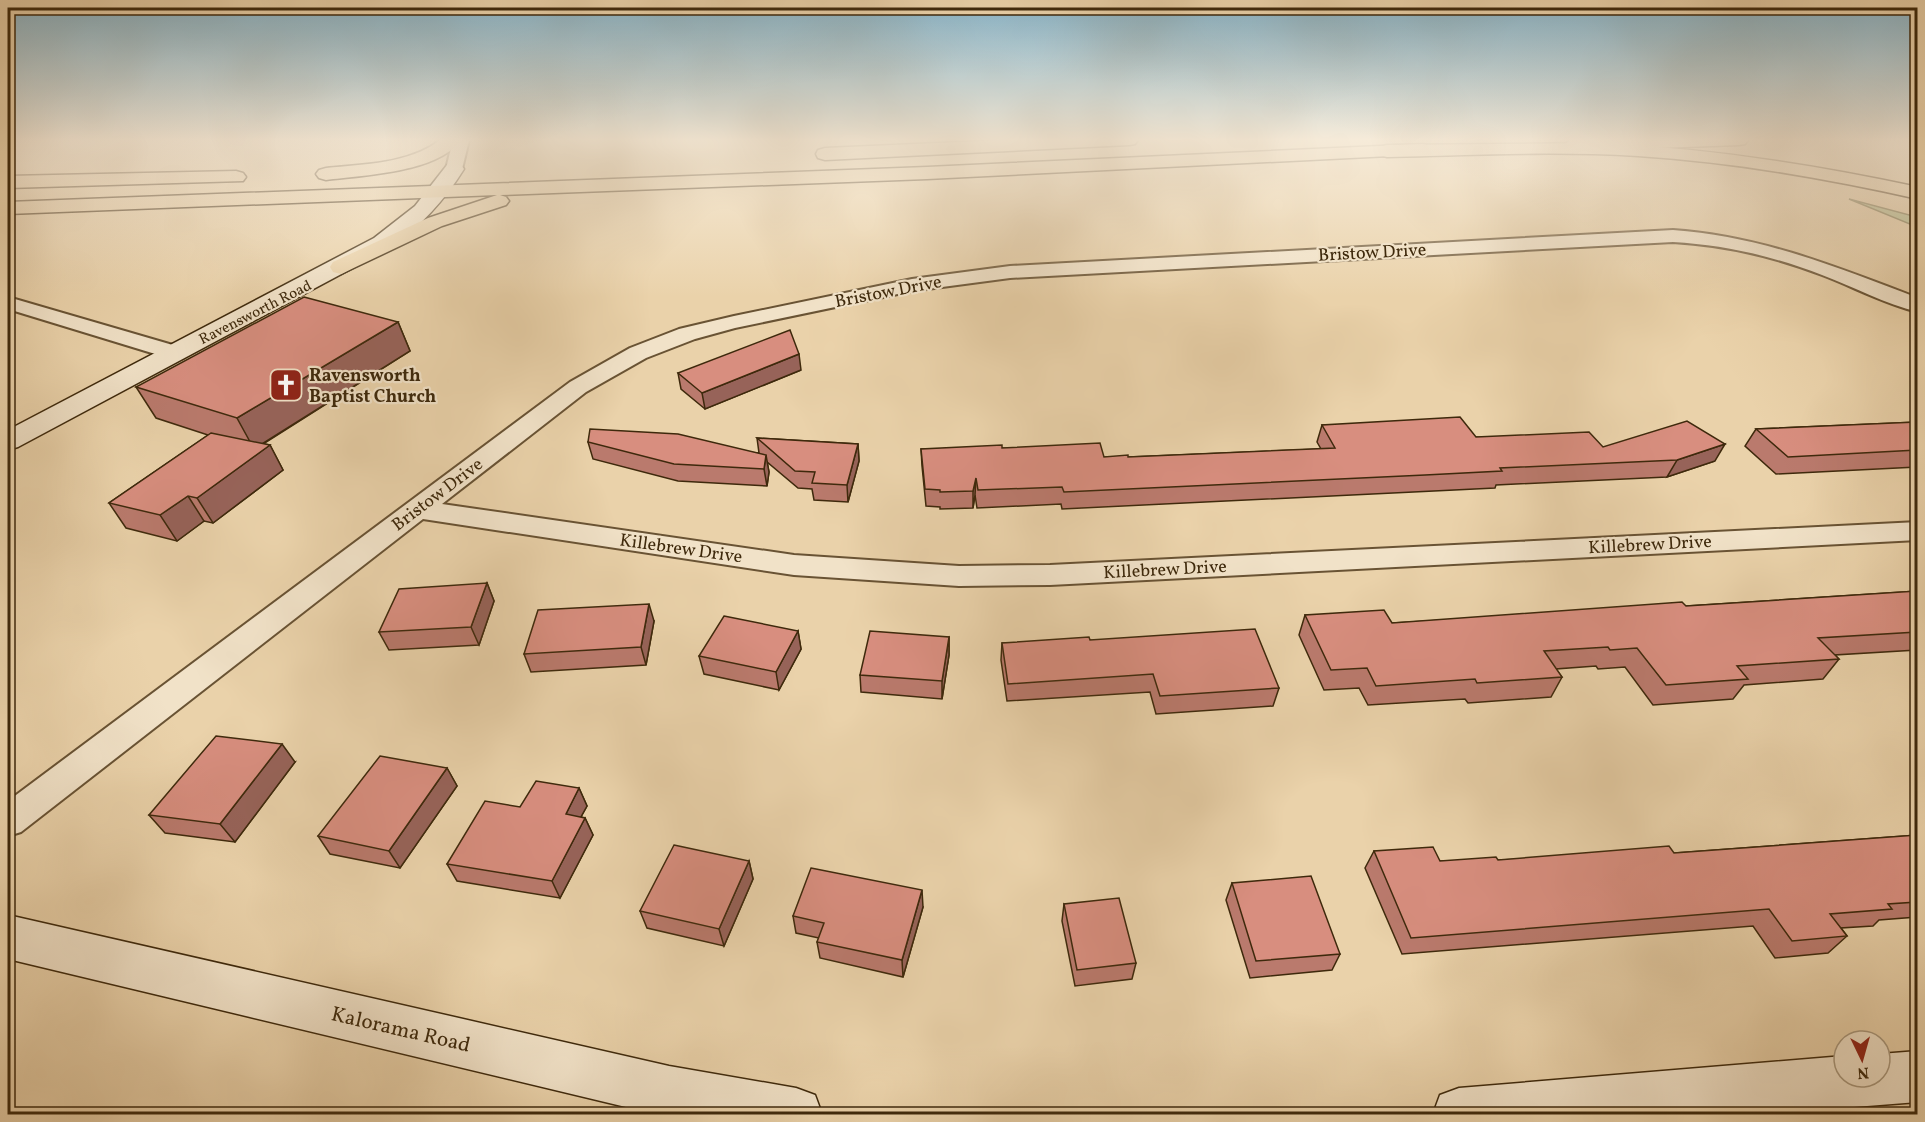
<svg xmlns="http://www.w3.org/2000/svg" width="1925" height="1122" viewBox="0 0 1925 1122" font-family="Vollkorn,serif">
<rect width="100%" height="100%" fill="#ead2aa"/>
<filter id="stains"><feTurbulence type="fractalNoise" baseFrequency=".00333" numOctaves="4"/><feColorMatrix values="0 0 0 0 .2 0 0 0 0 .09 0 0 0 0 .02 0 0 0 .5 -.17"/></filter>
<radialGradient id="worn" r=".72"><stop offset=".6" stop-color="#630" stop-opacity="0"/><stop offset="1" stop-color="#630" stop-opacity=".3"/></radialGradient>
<path fill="#b1bd8d" stroke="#78734c" stroke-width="1.5" d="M 1849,199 L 1917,217 L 1917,227 Z"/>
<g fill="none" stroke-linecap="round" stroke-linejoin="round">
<defs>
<g id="street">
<path d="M 453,140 L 469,140 L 462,169 L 454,174 L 446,169 Z"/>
<path d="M 1673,230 C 1760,236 1837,267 1918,298 L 1918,312 C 1885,304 1854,287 1822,275 C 1773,256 1725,245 1673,242 L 1010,278 L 912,291 L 735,328 L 695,339 L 646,358 L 586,392 L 442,504 L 794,555 L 959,566 L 1050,565 L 1918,522 L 1918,540 L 1050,585 L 959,586 L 794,575 L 423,519 L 21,832 L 8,836 L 8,801 L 570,382 L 630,348 L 679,329 L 734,316 L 912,279 L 1010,266 Z"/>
<path d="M 8,297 L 183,348 L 186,353 L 183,358 L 175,360 L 8,309 Z"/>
</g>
<g id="secondary">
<path d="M 454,163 L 461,165 L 464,169 C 444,201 421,226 390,248 L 18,447 L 8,450 L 8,430 L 374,238 L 415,206 L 447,165 Z"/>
<path d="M 8,915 L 669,1066 L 796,1088 L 815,1095 L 822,1114 L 655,1114 L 8,959 Z"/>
<path d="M 1918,1051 L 1918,1102 L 1764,1114 L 1433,1114 L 1440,1095 L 1459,1088 L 1844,1056 L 1844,1077 L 1880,1077 L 1880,1054 Z"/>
</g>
<g id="primary">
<path d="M 440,140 L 461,140 C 437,173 363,175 326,180 L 319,178 L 316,174 L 319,170 L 326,168 C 364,164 409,164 440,140 Z"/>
<path d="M 1004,140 L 1138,140 L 1135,144 L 1129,145 L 825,160 L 818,158 L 816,154 L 818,150 L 825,148 Z"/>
<path d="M 1570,140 L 1748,140 L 1745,144 L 1739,145 L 1573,151 L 1566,149 L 1564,145 Z"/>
<path d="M 1423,144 L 1430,146 L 1432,150 L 1430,154 L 927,179 L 500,195 L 506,197 L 509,201 L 506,205 L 442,226 L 341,274 L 333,272 L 330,267 L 333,262 L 428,218 L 497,195 L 8,214 L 8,202 L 927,167 Z"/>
<path d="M 236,171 L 243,173 L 246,177 L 243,181 L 8,188 L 8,176 Z"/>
</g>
<path id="highway" d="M 1597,143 C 1705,148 1811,164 1918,187 L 1918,199 C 1825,178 1732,162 1638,156 C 1554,151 1471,155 1387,157 L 1380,155 L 1378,151 L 1380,147 L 1387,145 Z"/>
</defs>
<use href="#street" stroke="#695334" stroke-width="4"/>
<use href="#secondary" stroke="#3e290c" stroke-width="3"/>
<use href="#primary" stroke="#3e290c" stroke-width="3"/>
<use href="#highway" stroke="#3e290c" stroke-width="3"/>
<use href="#street" fill="#f1e2c8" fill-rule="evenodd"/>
<use href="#secondary" fill="#f1e2c8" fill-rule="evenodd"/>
<use href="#primary" fill="#ead2aa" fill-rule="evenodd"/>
<use href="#highway" fill="#ead2aa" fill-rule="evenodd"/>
</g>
<g fill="#ba7a6d" stroke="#3e290c" stroke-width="1.5">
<path d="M 398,322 L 410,351 L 263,444 L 270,445 L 283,470 L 213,523 L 204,521 L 177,541 L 126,528 L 109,503 L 208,435 L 156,418 L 136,387 Z"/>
<path d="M 801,370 L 705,409 L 681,389 L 678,373 Z"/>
<path d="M 1917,422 L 1917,467 L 1776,474 L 1745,446 L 1756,429 Z"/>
<path d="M 1322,425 L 1603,447 L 1715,461 L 1667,477 L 1496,485 L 1495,488 L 1062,509 L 1061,504 L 977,508 L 975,495 L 973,508 L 940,509 L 940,507 L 926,506 L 922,466 L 921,449 L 1002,448 L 1104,457 L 1128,457 L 1321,449 L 1317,442 Z"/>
<path d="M 757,438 L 858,444 L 859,461 L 848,502 L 814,500 L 812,489 L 798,488 L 767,462 L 769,472 L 767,486 L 678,481 L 593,459 L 588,442 L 759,453 Z"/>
<path d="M 487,583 L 494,601 L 479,645 L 389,650 L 379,632 Z"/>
<path d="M 1917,591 L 1917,650 L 1835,655 L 1839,659 L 1823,679 L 1744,685 L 1733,699 L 1653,705 L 1625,667 L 1598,669 L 1596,666 L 1556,669 L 1562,677 L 1551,697 L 1468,703 L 1465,699 L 1368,705 L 1359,688 L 1324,690 L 1299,635 L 1305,615 L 1392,623 L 1686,606 Z"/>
<path d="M 654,621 L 646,665 L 531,672 L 524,654 Z"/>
<path d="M 798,631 L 801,649 L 779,690 L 704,674 L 699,656 Z"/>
<path d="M 949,637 L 949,655 L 942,699 L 861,692 L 860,675 Z"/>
<path d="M 1090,640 L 1279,688 L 1273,706 L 1156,714 L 1150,692 L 1007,701 L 1001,660 L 1002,643 Z"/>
<path d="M 295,762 L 235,842 L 165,833 L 149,815 Z"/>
<path d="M 447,768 L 457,786 L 400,868 L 330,854 L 318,836 Z"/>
<path d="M 579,788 L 587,806 L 581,817 L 585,818 L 593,835 L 560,898 L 457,881 L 447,864 L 520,807 Z"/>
<path d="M 1917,835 L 1917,917 L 1879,920 L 1873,926 L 1841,928 L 1847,936 L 1828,953 L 1775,958 L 1753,926 L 1402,954 L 1365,868 L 1374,851 L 1440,861 L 1498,860 L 1674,853 Z"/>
<path d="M 749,861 L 753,879 L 724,946 L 647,928 L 640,911 Z"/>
<path d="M 1232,883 L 1340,954 L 1332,970 L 1250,978 L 1226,900 Z"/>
<path d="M 1064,904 L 1136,963 L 1132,979 L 1075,986 L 1062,921 Z"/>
<path d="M 923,907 L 903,977 L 820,958 L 817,942 L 819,938 L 796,933 L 793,916 Z"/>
</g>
<g fill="#976359" stroke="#3e290c" stroke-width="1.5">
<path d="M 398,322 L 410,351 L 254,449 L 237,418 Z"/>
<path d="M 799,354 L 801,370 L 705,409 L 702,393 Z"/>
<path d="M 858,444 L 859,461 L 848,502 L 847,485 Z"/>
<path d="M 1725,444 L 1715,461 L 1667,477 L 1677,460 Z"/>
<path d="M 270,445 L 283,470 L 213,523 L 197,498 Z"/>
<path d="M 766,455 L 769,472 L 767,486 L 764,469 Z"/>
<path d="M 976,478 L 975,495 L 973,508 L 973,491 Z"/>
<path d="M 188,496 L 204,521 L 177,541 L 160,515 Z"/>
<path d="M 487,583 L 494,601 L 479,645 L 471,627 Z"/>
<path d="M 649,604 L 654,621 L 646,665 L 641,647 Z"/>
<path d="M 798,631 L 801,649 L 779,690 L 776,672 Z"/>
<path d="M 949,637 L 949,655 L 942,699 L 942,681 Z"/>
<path d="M 282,744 L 295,762 L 235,842 L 220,824 Z"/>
<path d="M 447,768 L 457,786 L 400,868 L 389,851 Z"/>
<path d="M 579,788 L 587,806 L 573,831 L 566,814 Z"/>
<path d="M 585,818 L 593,835 L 560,898 L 552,881 Z"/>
<path d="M 749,861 L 753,879 L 724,946 L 719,929 Z"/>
<path d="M 922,890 L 923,907 L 903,977 L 902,960 Z"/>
</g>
<g fill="#d88e7f" stroke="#3e290c" stroke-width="1.5">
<path d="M 304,297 L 398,322 L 237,418 L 136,387 Z"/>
<path d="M 790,330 L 799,354 L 702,393 L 678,373 Z"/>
<path d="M 1460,417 L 1476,437 L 1589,432 L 1603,447 L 1687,421 L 1725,444 L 1677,460 L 1500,468 L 1502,471 L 1425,475 L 1064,492 L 1062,487 L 978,490 L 976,478 L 973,491 L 940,492 L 940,490 L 925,489 L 921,449 L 1002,445 L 1002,448 L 1100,443 L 1104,457 L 1128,455 L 1128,457 L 1335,448 L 1322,425 Z"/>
<path d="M 1917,422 L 1917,450 L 1788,457 L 1756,429 Z"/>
<path d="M 590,429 L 678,434 L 766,455 L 764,469 L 674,464 L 588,442 Z"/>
<path d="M 211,433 L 270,445 L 197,498 L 188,496 L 160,515 L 109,503 Z"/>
<path d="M 757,438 L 858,444 L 847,485 L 812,483 L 815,472 L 795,471 Z"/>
<path d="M 487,583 L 471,627 L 379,632 L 399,589 Z"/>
<path d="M 1917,591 L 1917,632 L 1818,638 L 1839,659 L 1737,666 L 1748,679 L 1666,685 L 1637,648 L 1610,650 L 1608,647 L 1544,651 L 1562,677 L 1477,683 L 1475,679 L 1376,686 L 1367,668 L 1331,670 L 1305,615 L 1384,610 L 1392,623 L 1682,602 L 1686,606 Z"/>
<path d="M 649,604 L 641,647 L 524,654 L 538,610 Z"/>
<path d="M 724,616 L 798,631 L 776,672 L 699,656 Z"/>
<path d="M 1255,629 L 1279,688 L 1160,696 L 1153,674 L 1008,684 L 1002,643 L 1089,637 L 1090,640 Z"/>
<path d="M 870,631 L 949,637 L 942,681 L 860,675 Z"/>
<path d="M 216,736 L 282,744 L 220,824 L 149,815 Z"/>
<path d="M 380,756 L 447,768 L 389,851 L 318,836 Z"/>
<path d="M 536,781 L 579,788 L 566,814 L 585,818 L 552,881 L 447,864 L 485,801 L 520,807 Z"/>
<path d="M 1917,835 L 1917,902 L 1888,904 L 1892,909 L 1830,914 L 1847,936 L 1792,941 L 1769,909 L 1411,938 L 1374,851 L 1433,847 L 1440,861 L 1496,857 L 1498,860 L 1669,846 L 1674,853 Z"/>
<path d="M 674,845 L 749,861 L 719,929 L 640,911 Z"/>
<path d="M 811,868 L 922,890 L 902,960 L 817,942 L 824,923 L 793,916 Z"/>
<path d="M 1311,876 L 1340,954 L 1256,961 L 1232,883 Z"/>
<path d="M 1119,898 L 1136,963 L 1077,970 L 1064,904 Z"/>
</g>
<linearGradient id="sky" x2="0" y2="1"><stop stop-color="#88b6cc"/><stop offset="0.47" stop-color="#f6ebd9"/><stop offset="1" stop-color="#f6ebd9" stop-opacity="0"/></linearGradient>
<rect width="1925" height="297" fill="url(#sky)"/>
<defs>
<symbol id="church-square" viewBox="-11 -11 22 22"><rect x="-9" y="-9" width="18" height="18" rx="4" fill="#8f2418" stroke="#f1e2c8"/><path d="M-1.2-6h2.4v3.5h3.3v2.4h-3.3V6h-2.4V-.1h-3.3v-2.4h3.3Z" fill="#fff"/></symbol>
</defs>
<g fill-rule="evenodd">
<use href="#church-square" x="267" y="366" width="38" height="38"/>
</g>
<g text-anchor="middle" stroke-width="4.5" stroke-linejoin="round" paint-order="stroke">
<g font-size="15" fill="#3e290c" stroke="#f1e2c8">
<text transform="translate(255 312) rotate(-27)" y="5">Ravensworth Road</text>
</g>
<g font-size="18" fill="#3e290c" stroke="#f1e2c8">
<text transform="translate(1372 252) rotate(-3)" y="6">Bristow Drive</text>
<text transform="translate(888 291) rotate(-11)" y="6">Bristow Drive</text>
<text transform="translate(437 494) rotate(-37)" y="6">Bristow Drive</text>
<text transform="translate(1650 544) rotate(-3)" y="6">Killebrew Drive</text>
<text transform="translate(681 548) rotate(8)" y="6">Killebrew Drive</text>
<text transform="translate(1165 569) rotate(-3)" y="6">Killebrew Drive</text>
</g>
<g font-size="18" font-weight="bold" fill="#3e290c" stroke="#f1e2c8" text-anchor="start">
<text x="309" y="381">Ravensworth<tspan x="309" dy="21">Baptist Church</tspan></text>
</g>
<g font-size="21" fill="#3e290c" stroke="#f1e2c8">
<text transform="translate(401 1029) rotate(13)" y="7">Kalorama Road</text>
</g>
</g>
<rect width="1925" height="1122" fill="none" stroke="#ead2aa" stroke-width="30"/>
<rect x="9" y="9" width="1907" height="1104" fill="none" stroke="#3e290c" stroke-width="3"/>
<rect x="15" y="15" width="1895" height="1092" fill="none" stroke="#3e290c" stroke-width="1.5"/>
<g transform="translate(1862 1059) rotate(175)"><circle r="28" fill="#f1e2c8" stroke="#a9987d" stroke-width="1.5"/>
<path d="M0-4.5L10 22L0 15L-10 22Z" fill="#8f2418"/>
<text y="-9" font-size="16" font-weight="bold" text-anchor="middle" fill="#3e290c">N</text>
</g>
<rect width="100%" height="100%" filter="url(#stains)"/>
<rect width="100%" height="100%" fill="url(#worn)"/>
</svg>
